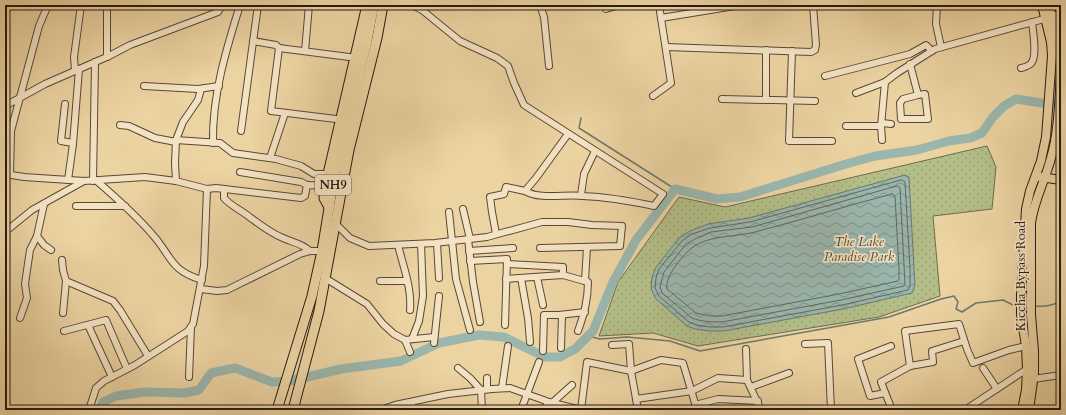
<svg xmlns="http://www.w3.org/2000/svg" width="1066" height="415" viewBox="0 0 1066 415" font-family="Cardo,serif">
<defs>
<pattern id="green-dots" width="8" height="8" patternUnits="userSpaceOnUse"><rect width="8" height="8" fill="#b3be88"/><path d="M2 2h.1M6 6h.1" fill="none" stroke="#9aa374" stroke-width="1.8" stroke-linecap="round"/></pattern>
<pattern id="water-waves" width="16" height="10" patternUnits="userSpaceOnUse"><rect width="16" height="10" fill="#9ab6ad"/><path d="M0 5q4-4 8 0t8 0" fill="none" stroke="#7d938b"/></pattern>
</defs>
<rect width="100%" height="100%" fill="#ecd3a2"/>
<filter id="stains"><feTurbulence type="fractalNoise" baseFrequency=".005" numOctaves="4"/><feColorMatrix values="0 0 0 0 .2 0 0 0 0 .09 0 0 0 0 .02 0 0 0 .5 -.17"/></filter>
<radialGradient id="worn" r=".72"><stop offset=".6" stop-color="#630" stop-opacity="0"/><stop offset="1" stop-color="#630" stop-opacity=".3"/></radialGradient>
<path fill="url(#green-dots)" stroke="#6c6c4c" d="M 987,146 L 996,167 L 992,209 L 933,216 L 940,296 L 879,317 L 698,346 L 653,333 L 599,336 L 618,282 L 679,197 L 725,207 Z"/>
<path fill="url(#water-waves)" stroke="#6c786f" d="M 905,175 L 909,177 L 914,268 L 915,285 L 912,293 L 843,309 L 724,331 L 709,331 L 695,329 L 687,326 L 655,298 L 651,288 L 652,277 L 656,267 L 680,237 L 690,231 L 708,224 L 749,218 Z"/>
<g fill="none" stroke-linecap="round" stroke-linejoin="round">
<g stroke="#60685f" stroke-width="1">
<path d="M 902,180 L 905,182 L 910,269 L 910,285 L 908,290 L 842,305 L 723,327 L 710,327 L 697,325 L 689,322 L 659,296 L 655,288 L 656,278 L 659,269 L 682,241 L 692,234 L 710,228 L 750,222 Z"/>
<path d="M 898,186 L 900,188 L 905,284 L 904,286 L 841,300 L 722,322 C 712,322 702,322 692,318 L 662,293 L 660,287 L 664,272 L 686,244 L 695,239 L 711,232 L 752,227 Z"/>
<path d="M 892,194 L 895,196 L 899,269 L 899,279 L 898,281 L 839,294 L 722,316 L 710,316 L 696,313 L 667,289 C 664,276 687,249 698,244 C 716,235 736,237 755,232 C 801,220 846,206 892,194 Z"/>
</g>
<g stroke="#6c786f" stroke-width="1.5">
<path d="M 581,118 L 579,128 L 675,189"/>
<path d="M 1034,306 C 1043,307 1052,306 1061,301"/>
<path d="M 588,336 L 600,339 L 627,337 L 670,341 L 700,351 L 889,317 L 941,299 L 954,296 L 958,302 L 956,309 L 962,312 L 976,303 L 1003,300 L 1013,305 L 1018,305"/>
</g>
<path stroke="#9ab6ad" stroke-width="9" d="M 99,410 L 103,402 L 116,396 L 145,392 L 184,393 L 199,390 L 211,373 L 235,368 L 272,382 L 290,381 L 341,369 L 401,361 L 439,343 L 479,335 L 504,337 L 545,357 L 560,357 L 575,349 L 593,331 L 613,282 L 636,240 L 675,189 L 717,199 L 740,197 L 846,164 L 875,156 L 917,150 L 949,141 L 970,138 L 982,133 L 993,117 L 1004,106 L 1016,99 L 1061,106"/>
<defs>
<g id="minor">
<path d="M 412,5 L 422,10 L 460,41 L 497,58 L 508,66 L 514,83 L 524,105 L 663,194 L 654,206 C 630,201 607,197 583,196 C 565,194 540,200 525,191"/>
<path d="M 540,5 L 544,17 L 549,66"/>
<path d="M 937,5 L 936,24 L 941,47"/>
<path d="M 606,9 L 619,5"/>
<path d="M 1051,17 L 1061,13"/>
<path d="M 661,18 L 741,5"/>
<path d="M 253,41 L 276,45 L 279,48 L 357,58"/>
<path d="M 666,47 L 811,52 L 815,50 L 816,45 L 813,5"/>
<path d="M 279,48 L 271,111 L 344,120"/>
<path d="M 305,51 L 309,5"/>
<path d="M 792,51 L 789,141 L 832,141"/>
<path d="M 107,57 L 107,5"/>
<path d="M 910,64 L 918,95 L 903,99 L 900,103 L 901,119 L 928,119 L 925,94 L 918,95"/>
<path d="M 1021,68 C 1025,67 1030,66 1032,62 C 1037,54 1033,32 1032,22"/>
<path d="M 75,71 L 74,57 L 81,5"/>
<path d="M 825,76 L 910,54 L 926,45 L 932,51"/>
<path d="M 144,86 L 198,89 L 219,86"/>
<path d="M 856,93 L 885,82"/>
<path d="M 653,96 L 671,83 L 659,5"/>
<path d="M 722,99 L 815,101"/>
<path d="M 766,100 L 766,50"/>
<path d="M 65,104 L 61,141 L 73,143"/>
<path d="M 5,106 L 45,84 L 109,56 L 130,45 L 218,12 L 222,5"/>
<path d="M 882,123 L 891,124"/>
<path d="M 120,125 L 129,126 L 155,138 L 176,142"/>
<path d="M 846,126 L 881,126"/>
<path d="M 241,131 L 258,5"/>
<path d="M 176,140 L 220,143 L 233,153 L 276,159 L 301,166 L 314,174 L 331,174"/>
<path d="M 882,140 L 881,126 L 885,82 L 897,73 L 935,49 L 1044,19"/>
<path d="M 213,143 C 212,96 226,50 240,5"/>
<path d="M 270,158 L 285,113"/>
<path d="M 240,172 L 301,182 L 307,185"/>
<path d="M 5,174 L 24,177 L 84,181 L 145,177 L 176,181 L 207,189 L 216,188 L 301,198 L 305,196 L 307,185 L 329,186"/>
<path d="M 10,175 L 11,131 L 39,26 L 48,5"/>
<path d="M 68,180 L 73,144 L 79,69"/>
<path d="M 93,181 L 95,62"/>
<path d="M 97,181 C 116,198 135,214 152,234 C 172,256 169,270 202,280"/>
<path d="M 176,181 L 175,163 L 176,140 L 183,122 L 198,100 L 201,89"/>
<path d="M 224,189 L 224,198 C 230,205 237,208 244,213 C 257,222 268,232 283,238 C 294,243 301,243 310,251"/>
<path d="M 581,195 L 584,174 L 595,151"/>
<path d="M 44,204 L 37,236 L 44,245 L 51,250"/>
<path d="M 76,206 L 125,206"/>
<path d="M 463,209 L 470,239"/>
<path d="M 449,212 L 456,279 L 470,330"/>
<path d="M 335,223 L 350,238 L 369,246 L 435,243 L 487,237 L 542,222 L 568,222 L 592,225 L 622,226 L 620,246 L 540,248"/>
<path d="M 5,232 L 32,210 L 84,181"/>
<path d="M 496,234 L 492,212 L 490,197 L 504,194 L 506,187 L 525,191 L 536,178 L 568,134"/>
<path d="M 468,239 L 473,282 L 480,322"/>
<path d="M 437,243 L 439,278"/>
<path d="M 398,245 C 403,266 412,288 410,310"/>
<path d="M 469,251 L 513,248"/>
<path d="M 62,260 L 63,270 L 66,281 L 63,313"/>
<path d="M 470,261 L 507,259 L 505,325"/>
<path d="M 507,264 L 563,267 L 563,275"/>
<path d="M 537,277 L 543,305"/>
<path d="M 325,278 L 367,304 L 383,324 L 394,334 L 405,340 L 434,337"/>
<path d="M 521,278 L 528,318 L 530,342"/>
<path d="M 506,279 L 563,275 L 588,282 C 588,300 584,314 578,331"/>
<path d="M 66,281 L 113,301 L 120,310 L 148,356"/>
<path d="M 380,281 L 407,281"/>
<path d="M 585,281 L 587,247"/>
<path d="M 201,289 L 217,291 L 227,290 L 300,254 L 310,251 L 322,251"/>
<path d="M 20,318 L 27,298 L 25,284 L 30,250 L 37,236"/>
<path d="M 88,325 L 112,377"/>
<path d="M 64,331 L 106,320 L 127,369"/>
<path d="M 412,339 L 419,321 L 423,296 L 421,244"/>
<path d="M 405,340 L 410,352"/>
<path d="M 434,343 L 439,296"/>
<path d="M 805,344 L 828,343 L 831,410"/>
<path d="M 612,345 L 629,344 L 631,371 L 638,410"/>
<path d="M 561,348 L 562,315"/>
<path d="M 746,349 L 747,380 L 761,410"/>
<path d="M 543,351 L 544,315 L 559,315 L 585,312"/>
<path d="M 910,366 L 933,362 L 932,351 L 964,341"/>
<path d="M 458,368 L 470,378 L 481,390 L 482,410"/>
<path d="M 983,368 L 997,389"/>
<path d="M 189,377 L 191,327"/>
<path d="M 487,378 L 487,389"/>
<path d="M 1033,379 L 1061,375"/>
<path d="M 751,387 L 789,373"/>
<path d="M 502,388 L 508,346"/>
<path d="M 885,393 L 870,396 L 858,359 L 891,346"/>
<path d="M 636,399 L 692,391 L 718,378 L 747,380"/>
<path d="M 411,402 L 413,410"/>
<path d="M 552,403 L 572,385"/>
<path d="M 695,405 L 718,399 L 758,401"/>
<path d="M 89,410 L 96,388 L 104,381 L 135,365 L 188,331 L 193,324 L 204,266 L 207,189"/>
<path d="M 303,410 L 304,410"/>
<path d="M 380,410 L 395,405 L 448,394 L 492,389 L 510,388 L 549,402 L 581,410"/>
<path d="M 521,410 L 539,362"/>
<path d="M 546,410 L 547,402"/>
<path d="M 581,410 L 587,362 L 631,371 L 661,360 L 683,363 L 697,410"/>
<path d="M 892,410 L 881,382 L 910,366 L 905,331 L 959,324 L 967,349 L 973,363 L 1009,350 L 1026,346"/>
<path d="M 965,410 L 1027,369"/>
</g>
<g id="major">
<path d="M 1049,5 L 1060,54 L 1061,66"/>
<path d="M 1040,177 L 1061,180"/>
<path d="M 1022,410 L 1026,390 L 1027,369 L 1026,346 L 1021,315 L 1021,295 L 1026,209 L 1030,191 L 1041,161 L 1046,137 L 1052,56 L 1051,42 L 1042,5"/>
<path d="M 1029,410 L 1034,374 L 1034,351 L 1031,315 L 1031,223 C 1034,200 1045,181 1051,158 C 1059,131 1059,101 1061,73"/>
</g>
<g id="highway">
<path d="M 329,207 L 324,198 L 328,174 L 367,5"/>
<path d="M 277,410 L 312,296 L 322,251 L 333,184 L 367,41 L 374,5"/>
<path d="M 293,410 L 319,311 L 349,150 L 377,38 L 383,5"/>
</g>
</defs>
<use href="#minor" stroke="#584835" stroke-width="8"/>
<use href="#major" stroke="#261a11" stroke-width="10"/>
<use href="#highway" stroke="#261a11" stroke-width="11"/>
<use href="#minor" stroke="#f3e2c3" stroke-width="6"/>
<use href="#major" stroke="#ecd3a2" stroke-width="8"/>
<use href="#highway" stroke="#ecd3a2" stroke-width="9"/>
</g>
<g text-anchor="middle" stroke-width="3.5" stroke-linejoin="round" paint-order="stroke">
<rect fill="#f3e2c3" stroke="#645646" stroke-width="1" x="315" y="175" width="36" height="20" rx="3"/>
<g font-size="12" font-weight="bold" fill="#261a11">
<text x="333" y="189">NH9</text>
</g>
<g font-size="13" font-style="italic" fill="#504b35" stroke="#f3e2c3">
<text x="859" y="246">The Lake<tspan x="859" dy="15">Paradise Park</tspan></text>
</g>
<g font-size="13" fill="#261a11" stroke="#f3e2c3">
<text transform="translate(1020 276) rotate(-90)" y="5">Kiccha Bypass Road</text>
</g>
</g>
<rect width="1066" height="415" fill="none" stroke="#ecd3a2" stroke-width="20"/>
<rect x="6" y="6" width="1054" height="403" fill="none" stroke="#261a11" stroke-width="2"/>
<rect x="10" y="10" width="1046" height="395" fill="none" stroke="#261a11"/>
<rect width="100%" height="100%" filter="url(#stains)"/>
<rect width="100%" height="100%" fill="url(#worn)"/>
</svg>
